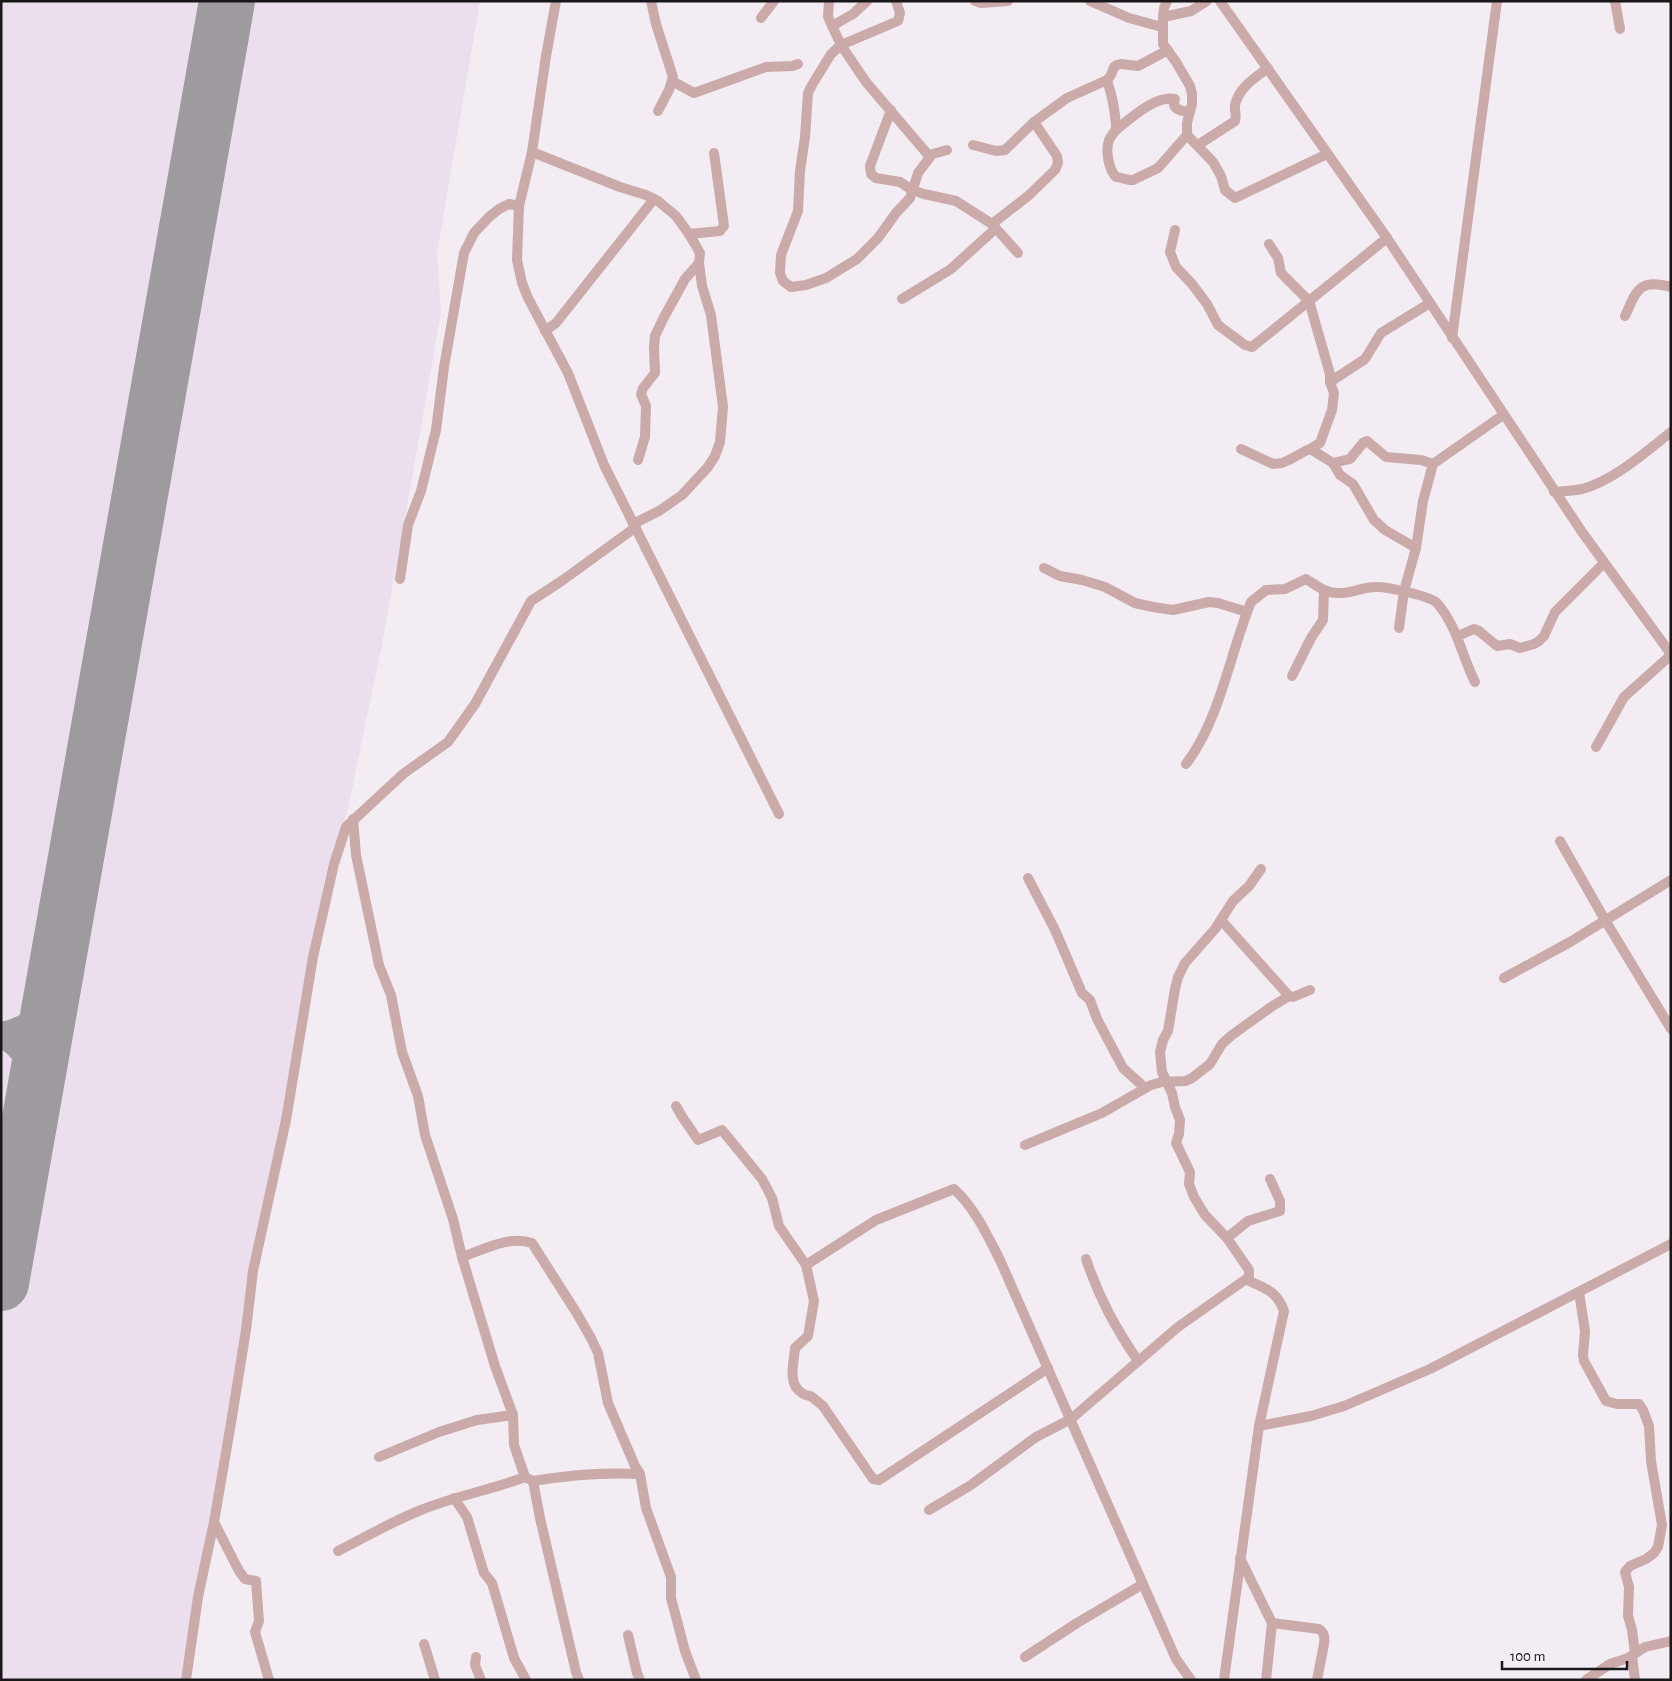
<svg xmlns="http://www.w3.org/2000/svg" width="1672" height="1681" viewBox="0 0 1672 1681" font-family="'Alegreya Sans',sans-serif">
<rect width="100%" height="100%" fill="#f3ecf3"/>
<path fill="#ebdfed" d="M 1,1 L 480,1 L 437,253 L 441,312 L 411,484 L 382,644 L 348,809 L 340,836 L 326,873 L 310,950 L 277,1143 L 181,1680 L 1,1680 Z"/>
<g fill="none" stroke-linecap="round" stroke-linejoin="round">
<g stroke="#9f9a9f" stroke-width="22">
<path d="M 1,1033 C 19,1030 37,1020 47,1004 C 51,997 52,988 54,981"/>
<path d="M 1,1037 C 18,1044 31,1063 33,1082 C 34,1091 32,1101 32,1110"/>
</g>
<path stroke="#9f9a9f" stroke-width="56" d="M 1,1283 L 227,1"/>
<g stroke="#cbaaaa" stroke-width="10">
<path d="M 556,1 L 546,56 L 532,152 L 519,206 L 517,260 L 522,283 L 528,298 L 568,373 L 604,465 L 779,814"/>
<path d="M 651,1 L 656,24 L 673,77 L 669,90 L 658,111"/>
<path d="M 829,1 L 828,17 L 841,45 L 866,82 L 930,157 L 918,173 L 910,198 L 896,213 L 878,238 L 857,259 L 826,278 L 806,285 L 791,287 L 783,281 L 780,273 L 781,255 L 798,211 L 800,171 L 805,137 L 808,93 L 812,85 L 831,54 L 841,45 L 898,21 L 900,13 L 896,1"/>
<path d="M 975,1 L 981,3 L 1008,1"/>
<path d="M 1090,1 L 1129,18 L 1162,27"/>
<path d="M 1220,1 L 1387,238 L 1582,532 L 1671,654"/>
<path d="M 1615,1 L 1620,29"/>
<path d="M 1163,17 L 1191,11 L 1207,1"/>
<path d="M 761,18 L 774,1"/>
<path d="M 832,26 L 853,14 L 867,1"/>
<path d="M 1107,80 C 1112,95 1115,111 1116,126 C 1116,133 1111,135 1109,140 C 1105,151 1109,170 1116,177 C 1123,177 1127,181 1133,180 L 1158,168 L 1187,135 L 1187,123 L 1192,104 L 1192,94 L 1190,86 L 1176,62 L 1163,44 L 1163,17 L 1164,8 L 1167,1"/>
<path d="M 672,81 L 694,93 L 766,67 L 792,66 L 798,64"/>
<path d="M 891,110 L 870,166 L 871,174 L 876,178 L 900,182 L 912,190 L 924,194 L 956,201 L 992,224 L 1018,253"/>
<path d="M 1116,130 C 1130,119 1155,95 1175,99 C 1171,110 1181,111 1190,112"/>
<path d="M 1187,135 L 1213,162 L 1221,176 L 1225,190 L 1235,198 L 1327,154"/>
<path d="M 973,145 L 996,151 L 1005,150 L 1034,122 L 1067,98 L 1107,80 L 1111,75 L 1114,67 L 1117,65 L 1121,64 L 1138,66 L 1168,50"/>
<path d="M 1198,145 L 1235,121 C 1237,115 1234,110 1235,105 C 1239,87 1255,78 1268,68"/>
<path d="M 532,152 L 620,187 L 646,195 L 658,201 L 676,216 L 689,234 L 700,253 L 699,263 L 702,286 L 711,315 L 723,407 L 720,442 L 715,456 L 708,467 L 682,495 L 659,511 L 633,524"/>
<path d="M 929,155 L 947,150"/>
<path d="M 992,224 L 1028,196 L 1055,170 L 1058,163 L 1057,156 L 1034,122"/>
<path d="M 1175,230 L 1170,252 L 1176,267 L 1192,284 L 1207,304 L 1218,325 L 1245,345 L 1252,347 L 1387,238"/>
<path d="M 689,234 L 720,231 L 724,226 L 714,153"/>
<path d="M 1269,244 L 1278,258 L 1281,273 L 1309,301 L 1330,374 L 1330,382"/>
<path d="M 902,299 L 951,269 L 995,229"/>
<path d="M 1625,316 C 1637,290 1639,278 1671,287"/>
<path d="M 545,331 L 556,323 L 654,199"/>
<path d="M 1452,338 L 1497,1"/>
<path d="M 1241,449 L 1273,464 L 1282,463 L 1291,459 L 1307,450 L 1312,450 L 1333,463 L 1340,475 L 1353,484 L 1374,520 L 1385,530 L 1416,548"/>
<path d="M 1310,449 L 1320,443 L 1332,410 L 1334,393 L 1330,382 L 1365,359 L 1381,333 L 1430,303"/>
<path d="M 638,460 L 645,437 L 646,406 L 641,394 L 643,388 L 655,373 L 654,348 L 655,336 L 663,319 L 685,279 L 699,263"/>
<path d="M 1333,463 L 1350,459 L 1363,443 L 1367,441 L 1386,457 L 1421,460 L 1433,464"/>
<path d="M 1554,492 C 1564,491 1573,491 1582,489 C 1613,481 1646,452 1671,432"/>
<path d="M 1044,568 L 1060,576 L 1082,580 L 1105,587 L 1135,603 L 1153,607 L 1173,610 L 1209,602 L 1218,603 L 1247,612"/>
<path d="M 400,579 L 408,525 L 421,491 L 436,430 L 444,367 L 464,253 L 474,233 L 489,217 L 499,209 L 509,204 L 519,206"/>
<path d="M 1399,628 L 1404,591 L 1416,548 L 1423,501 L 1433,464 L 1503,415"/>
<path d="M 1458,636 L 1474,629 L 1479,631 L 1497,646 L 1510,644 L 1520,648 L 1534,644 L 1539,641 L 1544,636 L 1555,612 L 1604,563"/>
<path d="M 1292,676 L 1311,638 L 1323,620 L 1324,590"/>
<path d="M 1596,747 L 1624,697 L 1671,655"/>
<path d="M 1186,764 C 1220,720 1230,653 1251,602 L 1266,590 L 1285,589 L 1306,579 C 1316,585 1325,593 1337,593 C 1350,594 1362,587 1375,587 C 1385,586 1430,596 1437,603 C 1457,626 1462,656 1475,682"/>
<path d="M 353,819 L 356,855 L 379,965 L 391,995 L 402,1052 L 418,1096 L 425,1135 L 453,1219 L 462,1257 L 495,1366 L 513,1415 L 514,1445 L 525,1477 L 533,1481 L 540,1518 L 576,1672 L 579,1680"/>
<path d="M 1560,841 L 1605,920 L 1671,1029"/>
<path d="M 1028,878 L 1055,930 L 1082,993 L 1090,1000 L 1097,1019 L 1123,1068 L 1145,1088"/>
<path d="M 1221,920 L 1289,996"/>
<path d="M 1504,978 L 1570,942 L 1671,880"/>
<path d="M 676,1106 L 681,1115 L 698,1140 L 722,1130 L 762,1179 L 772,1198 L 779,1226 L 806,1265 L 814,1301 L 808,1336 L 795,1348 C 794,1363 787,1384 802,1393 C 804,1395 807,1395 810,1396 C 814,1398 818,1402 823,1406 L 873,1479 L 879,1480 L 1048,1368"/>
<path d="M 1025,1145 L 1102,1113 L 1151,1085 L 1162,1082 L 1186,1081 L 1192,1078 L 1210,1064 L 1222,1044 L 1232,1035 L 1271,1007 L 1289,996 L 1293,997 L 1310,990"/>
<path d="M 1227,1238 L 1248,1221 L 1280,1211 L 1280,1201 L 1270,1179"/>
<path d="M 462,1257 C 483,1250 509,1235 532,1243 L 576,1312 L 591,1338 L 598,1353 L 608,1403 L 635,1466 L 640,1474 L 646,1508 L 671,1577 L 671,1598 L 685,1651 L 696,1680"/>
<path d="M 1086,1259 C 1099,1298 1115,1327 1138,1361"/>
<path d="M 806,1265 L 876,1220 L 954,1189 C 975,1208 987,1235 1000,1260 L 1176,1659 L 1191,1680"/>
<path d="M 1579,1292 L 1585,1331 L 1583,1355 L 1584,1361 L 1606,1401 L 1617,1404 L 1639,1404 L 1643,1410 L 1649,1426 L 1651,1461 L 1662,1525 L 1658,1547 L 1654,1553 L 1646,1559 L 1630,1566 L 1625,1572 L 1629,1587 L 1628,1616 L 1632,1630 L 1635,1653"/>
<path d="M 1259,1426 L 1311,1416 L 1344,1406 L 1430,1369 L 1671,1244"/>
<path d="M 379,1457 L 439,1432 L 477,1420 L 513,1415"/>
<path d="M 533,1481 C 571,1475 602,1472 640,1474"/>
<path d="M 454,1498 L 467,1517 L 484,1573 L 492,1583 L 514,1658 L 526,1680"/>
<path d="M 929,1510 L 971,1485 L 1036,1437 L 1071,1419 L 1178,1327 L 1249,1277 L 1249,1270 L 1227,1238 L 1205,1215 L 1194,1197 L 1189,1184 L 1190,1172 L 1176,1143 L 1179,1134 L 1180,1120 L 1175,1107 L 1172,1093 L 1162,1072 L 1160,1052 L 1163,1040 L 1168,1031 L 1175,989 L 1178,977 L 1185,963 L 1215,929 L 1233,901 L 1249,886 L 1261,869"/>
<path d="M 214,1522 L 239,1571 L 245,1579 L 256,1581 L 259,1621 L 255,1632 L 269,1680"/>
<path d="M 338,1551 C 366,1537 393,1521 421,1510 C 455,1496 491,1490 525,1477"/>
<path d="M 1240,1558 L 1272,1623 L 1266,1680"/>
<path d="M 1272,1623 L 1319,1629 C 1324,1632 1325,1638 1324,1644 L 1317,1680"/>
<path d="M 628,1635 L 637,1673 L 640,1680"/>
<path d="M 424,1644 L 435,1680"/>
<path d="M 1632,1656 L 1635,1680"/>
<path d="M 476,1657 L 475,1665 L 481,1680"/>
<path d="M 1025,1657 L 1077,1623 L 1143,1584"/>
<path d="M 186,1680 L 198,1597 L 214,1522 L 231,1423 L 246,1330 L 253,1271 L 286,1120 L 313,957 L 334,864 L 346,827 L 403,774 L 448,742 L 475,704 L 531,601 L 563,580 L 636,527"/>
<path d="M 1224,1680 L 1259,1426 L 1284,1311 C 1277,1291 1265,1288 1247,1280"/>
<path d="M 1586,1680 L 1610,1664 L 1628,1658 L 1645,1647 L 1671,1641"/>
</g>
</g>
<rect width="1672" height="1681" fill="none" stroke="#1a171a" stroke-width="5"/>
<path d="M1502 1661v8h125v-8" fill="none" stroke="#1a171a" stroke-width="2.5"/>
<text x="1510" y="1661" font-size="15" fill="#1a171a" stroke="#f3ecf3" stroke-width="4" paint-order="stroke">100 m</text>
</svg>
